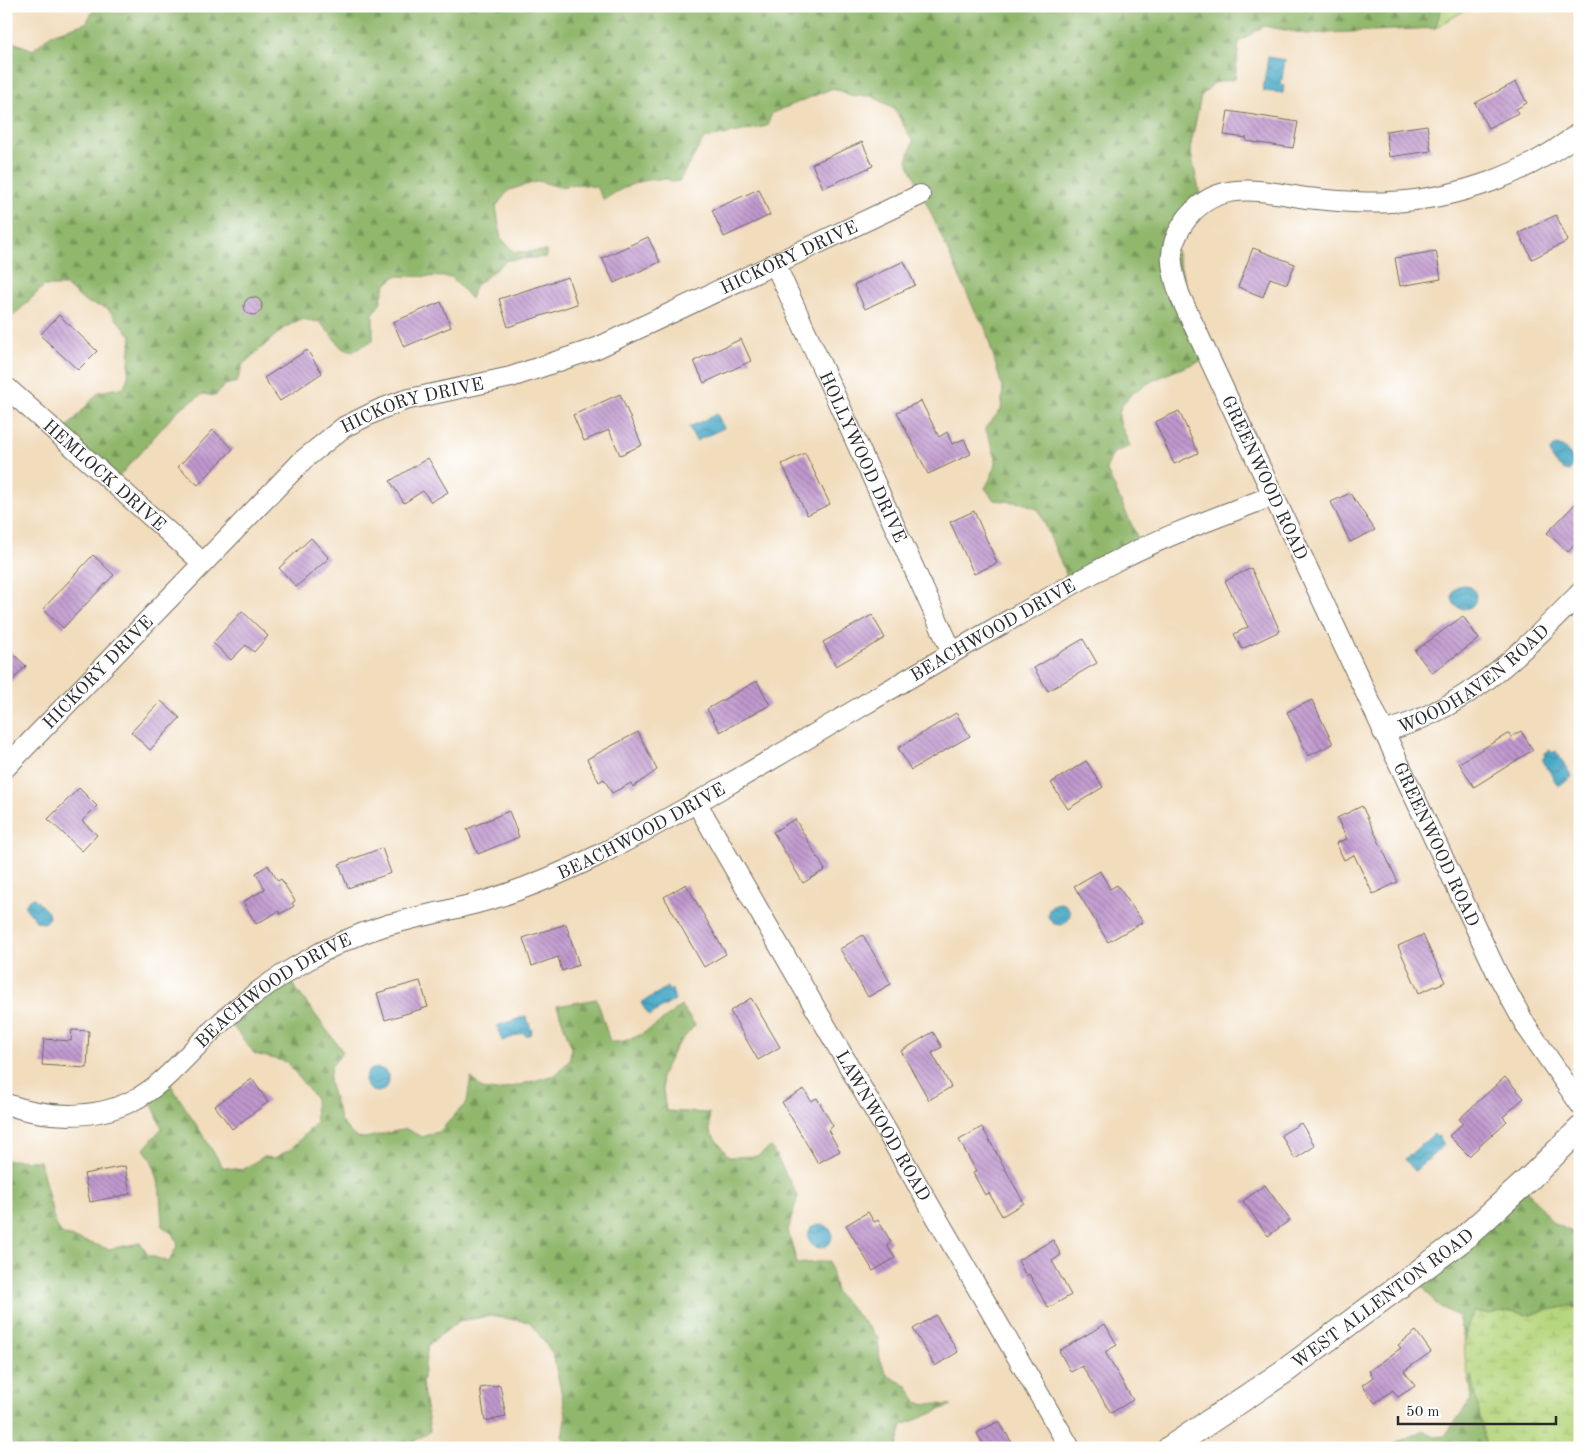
<svg xmlns="http://www.w3.org/2000/svg" width="1586" height="1454" viewBox="0 0 1586 1454" font-family="'Old Standard TT',serif">
<defs>
<pattern id="forest-firs" width="22" height="20" patternUnits="userSpaceOnUse" patternTransform="scale(1.25)"><rect width="22" height="20" fill="#90b76c"/><path d="M5 1l3.5 6h-7zM16 11l3.5 6h-7z" fill="#769559"/></pattern>
<pattern id="wetland-marsh" width="20" height="14" patternUnits="userSpaceOnUse" patternTransform="scale(1.25)"><rect width="20" height="14" fill="#b6d67d"/><path d="M1 5h8M5 5V1M11 12h8M15 12V8" fill="none" stroke="#9db86c"/></pattern>
<pattern id="water-waves" width="16" height="10" patternUnits="userSpaceOnUse" patternTransform="scale(1.25)"><rect width="16" height="10" fill="#46a8c6"/><path d="M0 5q4-4 8 0t8 0" fill="none" stroke="#3b89a1"/></pattern>
<pattern id="building-back-hatch" width="6" height="6" patternUnits="userSpaceOnUse" patternTransform="scale(1.25)"><rect width="6" height="6" fill="#c098ce"/><path d="M-1 5l2 2M0 0l6 6M5-1l2 2" fill="none" stroke="#9c7ca7"/></pattern>
</defs>
<rect width="100%" height="100%" fill="#fff"/>
<filter id="ink" filterUnits="userSpaceOnUse"><feTurbulence type="fractalNoise" baseFrequency=".02" numOctaves="2"/><feDisplacementMap in="SourceGraphic" scale="10" xChannelSelector="R" yChannelSelector="G"/><feConvolveMatrix kernelMatrix="1 2 1 2 8 2 1 2 1" color-interpolation-filters="sRGB"/></filter>
<filter id="wash" filterUnits="userSpaceOnUse"><feTurbulence type="fractalNoise" baseFrequency=".0096" numOctaves="4" result="noise"/><feDisplacementMap in="SourceGraphic" scale="20" xChannelSelector="R" yChannelSelector="G"/><feGaussianBlur stdDeviation="1.12" result="paint"/><feColorMatrix in="noise" values="0 0 0 0 0 0 0 0 0 0 0 0 0 0 0 0 0 1.4 0 .05"/><feComposite in="paint" operator="in"/></filter>
<g filter="url(#wash)">
<rect width="100%" height="100%" fill="#f1dcbc"/>
<path fill="#b6d67d" stroke="#708054" d="M 1442,6 L 1472,6 L 1435,28 Z"/>
<g fill="url(#forest-firs)" stroke="#5e714c">
<path d="M 96,6 L 120,12 L 148,6 L 1442,6 L 1435,28 L 1307,34 L 1264,26 L 1239,42 L 1235,79 L 1214,83 L 1201,96 L 1190,149 L 1200,195 L 1174,243 L 1205,359 C 1182,369 1117,388 1119,417 C 1120,426 1127,438 1130,446 L 1113,453 L 1106,469 L 1140,543 L 1068,579 L 1039,510 L 1024,503 L 994,500 L 985,488 C 1001,462 995,455 985,428 L 1001,410 L 1003,390 L 985,327 L 975,311 L 907,160 L 913,142 L 894,108 L 871,96 L 853,96 L 833,88 L 772,113 L 767,126 L 704,139 L 679,181 L 671,182 L 669,179 C 645,177 623,186 604,200 L 596,187 L 580,184 L 559,187 L 539,181 L 509,190 L 496,206 L 501,238 L 514,252 L 546,251 L 547,257 L 507,260 L 475,286 L 471,299 L 452,277 L 396,276 L 385,285 L 380,303 L 373,314 L 373,340 L 352,352 L 342,348 L 320,322 L 301,319 L 284,328 L 243,364 L 237,382 L 225,385 L 215,396 L 203,394 L 179,409 L 113,483 L 64,431 L 99,392 L 124,387 L 128,377 L 131,336 L 107,308 L 85,302 L 67,286 L 44,286 L 6,323 L 6,39 L 33,50 L 51,34 L 86,23 Z"/>
<path d="M 282,970 L 343,1052 L 331,1067 L 329,1082 L 341,1122 L 355,1137 L 365,1138 L 406,1129 L 422,1137 L 440,1131 L 467,1102 L 471,1077 L 482,1089 L 497,1091 L 555,1075 L 570,1060 L 571,1046 L 557,1006 L 597,999 L 610,1042 C 637,1044 661,1021 681,1006 L 695,1025 L 675,1048 L 661,1077 L 666,1111 L 709,1113 L 710,1132 L 729,1157 L 758,1156 L 771,1147 L 798,1196 L 788,1230 L 797,1264 L 829,1261 L 836,1292 L 878,1338 L 880,1360 L 887,1375 L 907,1386 L 918,1403 L 952,1405 L 903,1425 L 897,1448 L 569,1448 L 562,1436 L 566,1414 L 553,1354 L 530,1322 L 491,1316 L 459,1321 L 428,1345 L 422,1383 L 430,1431 L 404,1448 L 6,1448 L 7,1160 L 40,1161 L 55,1223 L 62,1234 L 109,1249 L 140,1243 L 148,1255 L 169,1262 L 178,1244 L 174,1235 L 162,1226 C 160,1197 162,1173 144,1149 L 162,1128 L 144,1084 L 162,1071 L 223,1167 L 242,1170 L 263,1157 L 274,1158 L 291,1149 L 316,1123 L 315,1098 L 287,1062 L 255,1054 L 226,1018 Z"/>
<path d="M 1522,1184 L 1554,1224 L 1580,1235 L 1580,1311 L 1570,1306 L 1526,1315 L 1512,1311 L 1489,1314 L 1475,1311 L 1469,1320 L 1465,1343 L 1458,1316 L 1437,1305 L 1410,1270 Z"/>
<path d="M 1472,1374 L 1486,1448 L 1387,1448 L 1423,1430 L 1434,1437 L 1445,1436 L 1472,1398 L 1470,1385 Z"/>
</g>
<path fill="url(#wetland-marsh)" stroke="#708054" d="M 1570,1306 L 1580,1311 L 1580,1448 L 1486,1448 L 1472,1375 L 1470,1385 C 1464,1359 1460,1335 1475,1311 L 1489,1314 L 1512,1311 L 1526,1315 Z"/>
<g fill="url(#water-waves)" stroke="#386a78">
<path d="M 1268,57 L 1285,60 L 1281,85 L 1284,86 L 1283,93 L 1263,91 Z"/>
<path d="M 717,414 L 724,428 L 696,441 L 689,427 Z"/>
<path d="M 1556,445 C 1565,446 1575,457 1574,466 L 1569,471 C 1560,470 1550,459 1550,450 Z"/>
<circle cx="1464" cy="597" r="12"/>
<path d="M 1550,750 L 1552,753 L 1556,751 L 1572,777 L 1558,786 L 1542,759 L 1546,757 L 1545,753 Z"/>
<path d="M 34,898 L 48,912 L 49,918 L 44,923 L 37,922 L 25,907 L 28,900 Z"/>
<circle cx="1059" cy="914" r="11"/>
<path d="M 667,987 L 669,991 L 672,989 L 675,1000 L 649,1016 L 641,1003 Z"/>
<path d="M 526,1016 L 532,1031 L 531,1034 L 526,1036 L 524,1033 L 502,1041 L 497,1026 Z"/>
<circle cx="377" cy="1080" r="12"/>
<path d="M 1434,1134 L 1437,1137 L 1439,1136 L 1444,1145 L 1415,1171 L 1405,1159 Z"/>
<circle cx="820" cy="1236" r="12"/>
</g>
<g id="blocks">
<g fill="url(#building-back-hatch)">
<path d="M 1516,82 L 1527,103 L 1516,109 L 1518,113 L 1488,128 L 1475,103 Z"/>
<path d="M 1228,111 L 1298,122 L 1293,148 L 1246,141 L 1247,138 L 1224,135 Z"/>
<path d="M 1427,125 L 1431,151 L 1389,157 L 1386,131 Z"/>
<path d="M 862,142 L 873,166 L 823,188 L 812,164 Z"/>
<path d="M 759,189 L 770,215 L 724,237 L 712,210 Z"/>
<path d="M 1556,215 L 1568,241 L 1532,259 L 1519,233 Z"/>
<path d="M 648,237 L 660,262 L 614,283 L 602,258 Z"/>
<path d="M 1253,248 L 1295,264 L 1287,284 L 1270,278 L 1263,297 L 1238,287 Z"/>
<path d="M 1436,251 L 1441,279 L 1400,286 L 1395,258 Z"/>
<path d="M 904,261 L 915,285 L 865,309 L 854,285 Z"/>
<path d="M 568,277 L 577,304 L 508,327 L 499,299 Z"/>
<circle cx="253" cy="306" r="9"/>
<path d="M 441,302 L 451,327 L 404,347 L 393,322 Z"/>
<path d="M 59,315 L 97,351 L 78,370 L 40,335 Z"/>
<path d="M 741,339 L 751,361 L 704,383 L 694,361 Z"/>
<path d="M 307,350 L 322,373 L 280,401 L 264,378 Z"/>
<path d="M 620,394 L 642,445 L 620,455 L 609,430 L 584,441 L 573,415 Z"/>
<path d="M 921,401 L 939,437 L 947,432 L 952,444 L 964,439 L 971,454 L 928,474 L 897,412 Z"/>
<path d="M 1179,411 L 1198,453 L 1174,464 L 1155,422 Z"/>
<path d="M 213,430 L 233,449 L 198,485 L 178,467 Z"/>
<path d="M 805,453 L 830,504 L 807,515 L 782,464 Z"/>
<path d="M 428,458 L 448,492 L 431,502 L 423,491 L 404,503 L 390,481 Z"/>
<path d="M 1350,493 L 1375,530 L 1350,542 L 1331,502 Z"/>
<path d="M 1580,499 L 1580,539 L 1568,552 L 1547,533 Z"/>
<path d="M 974,511 L 997,563 L 974,574 L 950,522 Z"/>
<path d="M 311,538 L 329,558 L 296,587 L 279,568 Z"/>
<path d="M 93,555 L 114,575 L 63,628 L 43,609 Z"/>
<path d="M 1251,568 L 1280,631 L 1242,649 L 1234,634 L 1248,627 L 1225,581 Z"/>
<path d="M 242,611 L 268,636 L 254,652 L 246,645 L 231,660 L 213,643 Z"/>
<path d="M 872,615 L 885,638 L 836,666 L 823,642 Z"/>
<path d="M 1463,616 L 1479,639 L 1432,673 L 1415,651 Z"/>
<path d="M 1083,639 L 1097,663 L 1048,691 L 1034,668 Z"/>
<path d="M 6,647 L 26,666 L 6,687 Z"/>
<path d="M 757,681 L 770,705 L 720,732 L 707,709 Z"/>
<path d="M 1312,700 L 1333,744 L 1308,756 L 1287,712 Z"/>
<path d="M 161,701 L 180,718 L 150,750 L 131,732 Z"/>
<path d="M 956,713 L 970,736 L 911,770 L 898,748 Z"/>
<path d="M 1521,731 L 1533,750 L 1474,787 L 1459,763 L 1509,733 L 1511,737 Z"/>
<path d="M 638,732 L 657,770 L 633,787 L 631,783 L 612,793 L 604,779 L 599,782 L 587,759 Z"/>
<path d="M 1086,761 L 1103,787 L 1068,809 L 1051,783 Z"/>
<path d="M 79,788 L 97,806 L 82,821 L 97,835 L 82,851 L 48,819 Z"/>
<path d="M 1362,806 L 1398,882 L 1373,894 L 1354,855 L 1344,860 L 1336,843 L 1347,839 L 1337,818 Z"/>
<path d="M 509,811 L 519,837 L 478,854 L 467,829 Z"/>
<path d="M 795,819 L 825,870 L 803,883 L 773,832 Z"/>
<path d="M 382,848 L 391,873 L 348,888 L 339,864 Z"/>
<path d="M 268,865 L 278,881 L 281,879 L 295,901 L 292,903 L 294,906 L 280,914 L 279,911 L 256,924 L 243,902 L 265,889 L 256,873 Z"/>
<path d="M 1100,871 L 1110,889 L 1117,885 L 1143,922 L 1108,942 L 1074,886 Z"/>
<path d="M 686,884 L 726,954 L 704,967 L 664,897 Z"/>
<path d="M 566,924 L 579,965 L 562,971 L 558,957 L 532,966 L 523,938 Z"/>
<path d="M 863,935 L 891,984 L 868,997 L 840,949 Z"/>
<path d="M 1423,935 L 1445,982 L 1419,993 L 1398,946 Z"/>
<path d="M 420,981 L 428,1007 L 385,1020 L 377,993 Z"/>
<path d="M 751,998 L 780,1047 L 758,1060 L 730,1011 Z"/>
<path d="M 72,1030 L 89,1031 L 87,1068 L 42,1065 L 44,1039 L 71,1041 Z"/>
<path d="M 933,1032 L 942,1047 L 932,1053 L 951,1087 L 929,1100 L 901,1051 Z"/>
<path d="M 1505,1077 L 1524,1098 L 1503,1117 L 1507,1121 L 1469,1156 L 1449,1136 L 1463,1123 L 1459,1119 Z"/>
<path d="M 252,1079 L 268,1102 L 232,1129 L 215,1106 Z"/>
<path d="M 804,1089 L 811,1101 L 817,1098 L 833,1126 L 828,1130 L 840,1151 L 818,1163 L 782,1102 Z"/>
<path d="M 1301,1123 L 1315,1146 L 1295,1159 L 1281,1135 Z"/>
<path d="M 982,1127 L 1024,1203 L 1002,1216 L 989,1193 L 985,1195 L 973,1173 L 976,1171 L 959,1140 Z"/>
<path d="M 125,1166 L 130,1194 L 90,1202 L 84,1174 Z"/>
<path d="M 1265,1185 L 1290,1220 L 1268,1236 L 1243,1201 Z"/>
<path d="M 868,1212 L 874,1222 L 878,1220 L 891,1242 L 887,1245 L 895,1258 L 873,1271 L 846,1225 Z"/>
<path d="M 1053,1240 L 1061,1255 L 1052,1261 L 1071,1295 L 1048,1308 L 1029,1274 L 1026,1276 L 1018,1260 Z"/>
<path d="M 936,1315 L 958,1352 L 935,1366 L 913,1329 Z"/>
<path d="M 1105,1324 L 1117,1345 L 1105,1352 L 1133,1400 L 1111,1413 L 1082,1366 L 1071,1372 L 1059,1351 Z"/>
<path d="M 1416,1331 L 1431,1352 L 1404,1371 L 1415,1386 L 1398,1397 L 1393,1390 L 1375,1403 L 1362,1385 L 1373,1377 L 1369,1371 L 1401,1348 L 1398,1345 Z"/>
<path d="M 500,1385 L 506,1417 L 485,1421 L 480,1388 Z"/>
<path d="M 999,1421 L 1015,1448 L 985,1448 L 977,1433 Z"/>
</g>
</g>
</g>
<g filter="url(#ink)">
<use href="#blocks" fill-opacity="0" stroke="#70695e" stroke-width="1"/>
<g fill="none" stroke-linecap="round" stroke-linejoin="round">
<defs>
<g id="minor">
<path id="s1" d="M 1580,132 C 1528,174 1457,199 1390,202 C 1363,204 1334,201 1307,198 C 1260,191 1214,177 1183,224 C 1166,250 1171,269 1180,296 L 1497,973 L 1526,1026 L 1580,1104"/>
<path id="s2" d="M 775,264 L 952,652"/>
<path id="s3" d="M 6,387 L 203,563"/>
<path id="s4" d="M 1383,732 C 1396,728 1410,724 1422,718 C 1485,691 1533,641 1580,593"/>
<path id="s5" d="M 6,767 L 303,460 L 344,427 L 381,409 L 405,400 L 511,377 L 597,348 L 920,195"/>
<path id="s6" d="M 696,802 L 1070,1448"/>
<path id="s7" d="M 6,1104 C 46,1118 94,1120 132,1101 C 161,1087 181,1061 203,1040 C 231,1011 264,985 299,965 C 325,949 354,935 384,926 C 418,916 454,910 488,900 C 525,889 560,874 595,857 C 744,781 885,689 1031,608 C 1061,591 1090,574 1120,559 C 1169,534 1221,516 1272,496"/>
</g>
<g id="tertiary">
<path id="s8" d="M 1170,1448 L 1285,1371 L 1463,1239 L 1528,1180 L 1580,1129"/>
</g>
</defs>
<use href="#minor" stroke="#70695e" stroke-width="22"/>
<use href="#tertiary" stroke="#70695e" stroke-width="26"/>
<use href="#minor" stroke="#fff" stroke-width="20"/>
<use href="#tertiary" stroke="#fff" stroke-width="24"/>
</g>
</g>
<g text-anchor="middle" stroke-width="4" stroke-linejoin="round" paint-order="stroke">
<g font-size="18" fill="#2b2b2b" stroke="#fff">
<text dy="6" stroke="none"><textPath href="#s5" startOffset="958">HICKORY DRIVE</textPath></text>
<text dy="6" stroke="none"><textPath href="#s5" startOffset="552">HICKORY DRIVE</textPath></text>
<text dy="6" stroke="none"><textPath href="#s2" startOffset="212">HOLLYWOOD DRIVE</textPath></text>
<text dy="6" stroke="none"><textPath href="#s3" startOffset="132">HEMLOCK DRIVE</textPath></text>
<text dy="6" stroke="none"><textPath href="#s1" startOffset="701">GREENWOOD ROAD</textPath></text>
<text dy="6" stroke="none"><textPath href="#s7" startOffset="1120">BEACHWOOD DRIVE</textPath></text>
<text dy="6" stroke="none"><textPath href="#s5" startOffset="132">HICKORY DRIVE</textPath></text>
<text dy="6" stroke="none"><textPath href="#s4" startOffset="106">WOODHAVEN ROAD</textPath></text>
<text dy="6" stroke="none"><textPath href="#s7" startOffset="715">BEACHWOOD DRIVE</textPath></text>
<text dy="6" stroke="none"><textPath href="#s1" startOffset="1106">GREENWOOD ROAD</textPath></text>
<text dy="6" stroke="none"><textPath href="#s7" startOffset="310">BEACHWOOD DRIVE</textPath></text>
<text dy="6" stroke="none"><textPath href="#s6" startOffset="374">LAWNWOOD ROAD</textPath></text>
<text dy="6" stroke="none"><textPath href="#s8" startOffset="260">WEST ALLENTON ROAD</textPath></text>
</g>
</g>
<rect width="1586" height="1454" fill="none" stroke="#fff" stroke-width="25"/>
<path d="M1398 1416v8h158v-8" fill="none" stroke="#2b2b2b" stroke-width="2.5"/>
<text x="1406" y="1416" font-size="15" fill="#2b2b2b" stroke="#ffffff" stroke-width="4" paint-order="stroke">50 m</text>
</svg>
